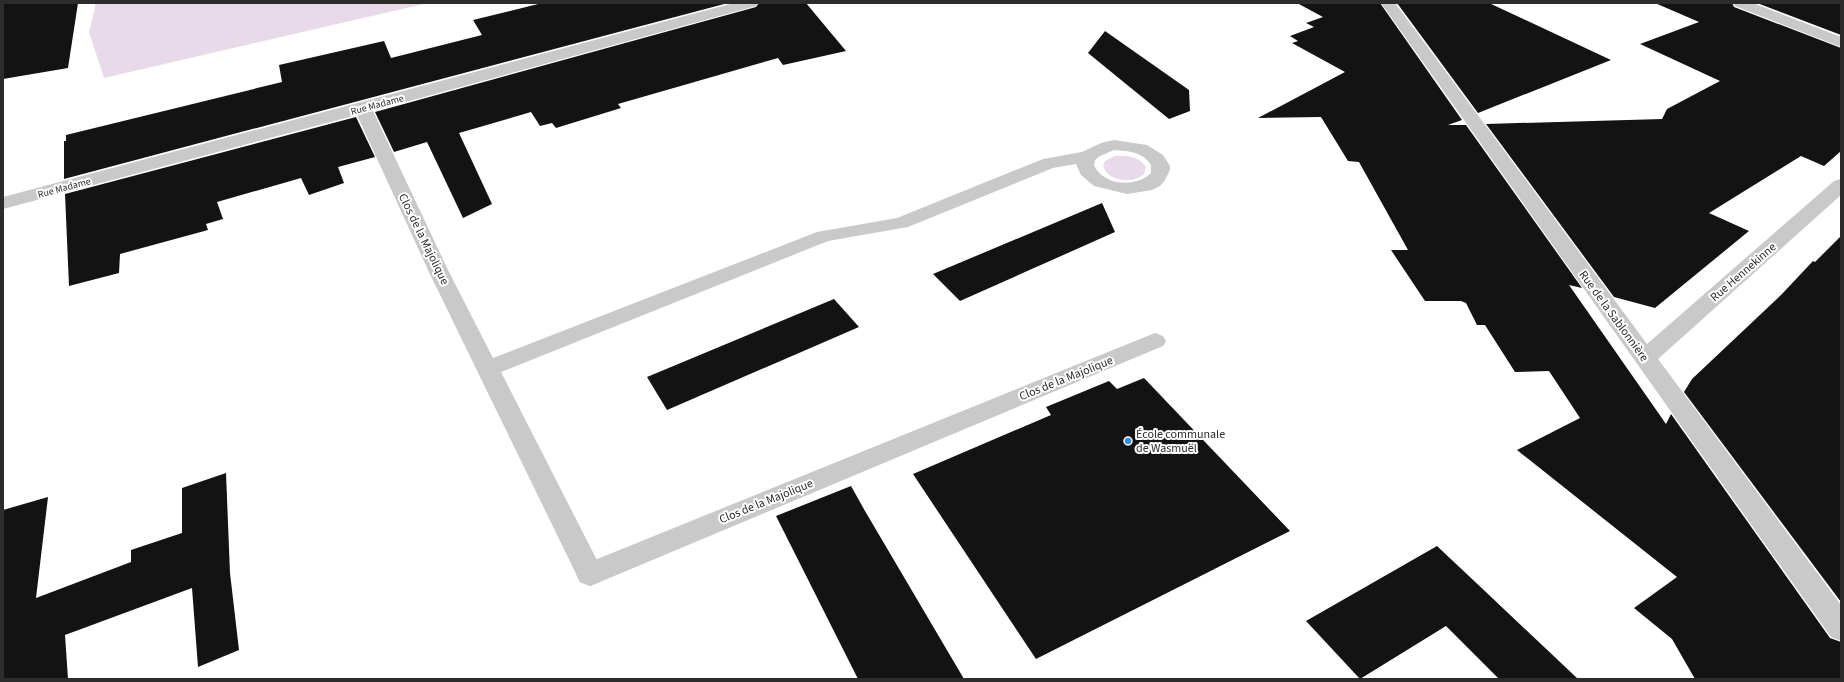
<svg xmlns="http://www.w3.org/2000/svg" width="1844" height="682" viewBox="0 0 1844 682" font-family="'Source Sans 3',sans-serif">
<rect width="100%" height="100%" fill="#fff"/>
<g fill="#e9dae9">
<path d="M 96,3 L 428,3 L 104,78 L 89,32 Z"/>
<path d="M 1115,156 C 1126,155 1139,156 1146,167 L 1144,174 C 1134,184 1106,182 1103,165 L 1105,161 Z"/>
</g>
<g fill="#131313">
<path d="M 3,3 L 78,3 L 68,68 L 3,79 Z"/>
<path d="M 542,3 L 728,3 L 64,179 L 64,141 L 66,141 L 66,135 L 282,82 L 279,65 L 384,41 L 391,58 L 482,35 L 473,20 Z"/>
<path d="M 759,3 L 806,3 L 846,51 L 783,65 L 778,58 L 618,104 L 621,108 L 556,128 L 552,123 L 540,126 L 531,112 L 459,133 L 492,204 L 463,218 L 427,142 L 394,152 L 375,112 L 756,7 Z"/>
<path d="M 1297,3 L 1380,3 L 1462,120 L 1448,125 L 1466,125 L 1582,288 L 1569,285 L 1666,424 L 1671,414 L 1830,638 L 1841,642 L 1841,679 L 1695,679 L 1672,639 L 1634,608 L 1677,577 L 1517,450 L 1580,418 L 1549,371 L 1515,372 L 1485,325 L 1477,325 L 1466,303 L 1461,301 L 1425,301 L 1391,250 L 1408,250 L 1359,162 L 1348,161 L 1321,117 L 1258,118 L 1345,72 L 1292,43 L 1298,41 L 1290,36 L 1314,27 L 1306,23 L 1323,17 Z"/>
<path d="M 1397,3 L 1489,3 L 1611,60 L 1478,113 Z"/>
<path d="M 1655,3 L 1732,3 L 1734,7 L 1841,48 L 1841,151 L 1824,166 L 1801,156 L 1709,213 L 1749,231 L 1655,308 L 1614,297 L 1486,124 L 1662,119 L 1667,109 L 1720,81 L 1640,44 L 1699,22 Z"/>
<path d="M 1757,3 L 1841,3 L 1841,35 Z"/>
<path d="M 1105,31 L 1189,90 L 1190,111 L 1169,119 L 1088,53 Z"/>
<path d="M 356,117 L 375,157 L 338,167 L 344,183 L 309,195 L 301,178 L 217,202 L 223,219 L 206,224 L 208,230 L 120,254 L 119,273 L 69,286 L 65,194 Z"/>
<path d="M 1102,203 L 1115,232 L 960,301 L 933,274 Z"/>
<path d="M 1841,236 L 1841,602 L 1684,392 L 1692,379 L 1782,294 L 1813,261 L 1815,262 Z"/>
<path d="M 834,299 L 859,327 L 667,410 L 647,377 Z"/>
<path d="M 1144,378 L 1290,531 L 1036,659 L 913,474 L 1051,415 L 1046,407 L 1109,381 L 1117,389 Z"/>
<path d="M 226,473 L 230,573 L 239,650 L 198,667 L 192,588 L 65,635 L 68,679 L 3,679 L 3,510 L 48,497 L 36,598 L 131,562 L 131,550 L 182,533 L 182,488 Z"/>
<path d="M 851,486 L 865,511 L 964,679 L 858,679 L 776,516 Z"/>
<path d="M 1437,546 L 1488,594 L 1578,679 L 1499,679 L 1446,626 L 1360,679 L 1306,621 Z"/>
</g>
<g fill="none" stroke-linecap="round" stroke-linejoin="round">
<g fill="#c9c9c9" fill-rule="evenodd">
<path d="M 1733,3 L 1753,3 L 1841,37 L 1841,47 L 1735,6 Z"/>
<path d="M 1155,333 L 1163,336 L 1166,341 L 1163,346 L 600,582 L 590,586 L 580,582 L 576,574 L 580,566 Z"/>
</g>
<g fill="#c9c9c9" fill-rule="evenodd">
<path d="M 734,3 L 758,3 L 756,6 L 373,111 L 448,270 L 493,358 L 817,232 L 897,218 L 1043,159 L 1082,152 L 1101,143 L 1114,140 L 1147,145 L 1163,155 L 1170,166 L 1170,170 L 1165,180 L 1160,186 L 1152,190 L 1127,194 L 1094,186 L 1081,175 L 1076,164 L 1053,168 L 908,227 L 828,241 L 501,372 L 604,574 L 600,582 L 590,586 L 580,582 L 428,270 L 357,115 L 3,209 L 3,197 ZM 1114,150 C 1128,151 1143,152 1151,165 L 1151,173 C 1136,188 1103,186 1094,165 L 1095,160 L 1100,156 Z"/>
<path d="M 1381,3 L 1395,3 L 1647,344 L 1834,181 L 1841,179 L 1841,195 L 1658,359 L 1841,605 L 1841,641 L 1831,637 Z"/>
</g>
</g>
<circle fill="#3492dd" stroke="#fff" stroke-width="1.5" cx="1128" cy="441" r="4"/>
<g text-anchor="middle" stroke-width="4" stroke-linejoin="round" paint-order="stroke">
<g font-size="10" fill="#2c2c2c" stroke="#fff">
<text transform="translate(377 104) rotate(-15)" y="4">Rue Madame</text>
<text transform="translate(64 187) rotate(-15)" y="4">Rue Madame</text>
</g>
<g font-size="12" fill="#2c2c2c" stroke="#fff">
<text transform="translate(424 239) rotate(64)" y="4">Clos de la Majolique</text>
<text transform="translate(1743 272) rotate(-41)" y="4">Rue Hennekinne</text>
<text transform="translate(1614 316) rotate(54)" y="4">Rue de la Sablonnière</text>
<text transform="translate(1066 378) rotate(-22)" y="4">Clos de la Majolique</text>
<text transform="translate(766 501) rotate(-22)" y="4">Clos de la Majolique</text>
</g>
<g font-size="12" fill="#2c2c2c" stroke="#fff" text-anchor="start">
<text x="1136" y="438">École communale<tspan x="1136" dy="14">de Wasmuël</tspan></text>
</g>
</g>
<rect width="1844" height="682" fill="none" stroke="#2c2c2c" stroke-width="8"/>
</svg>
